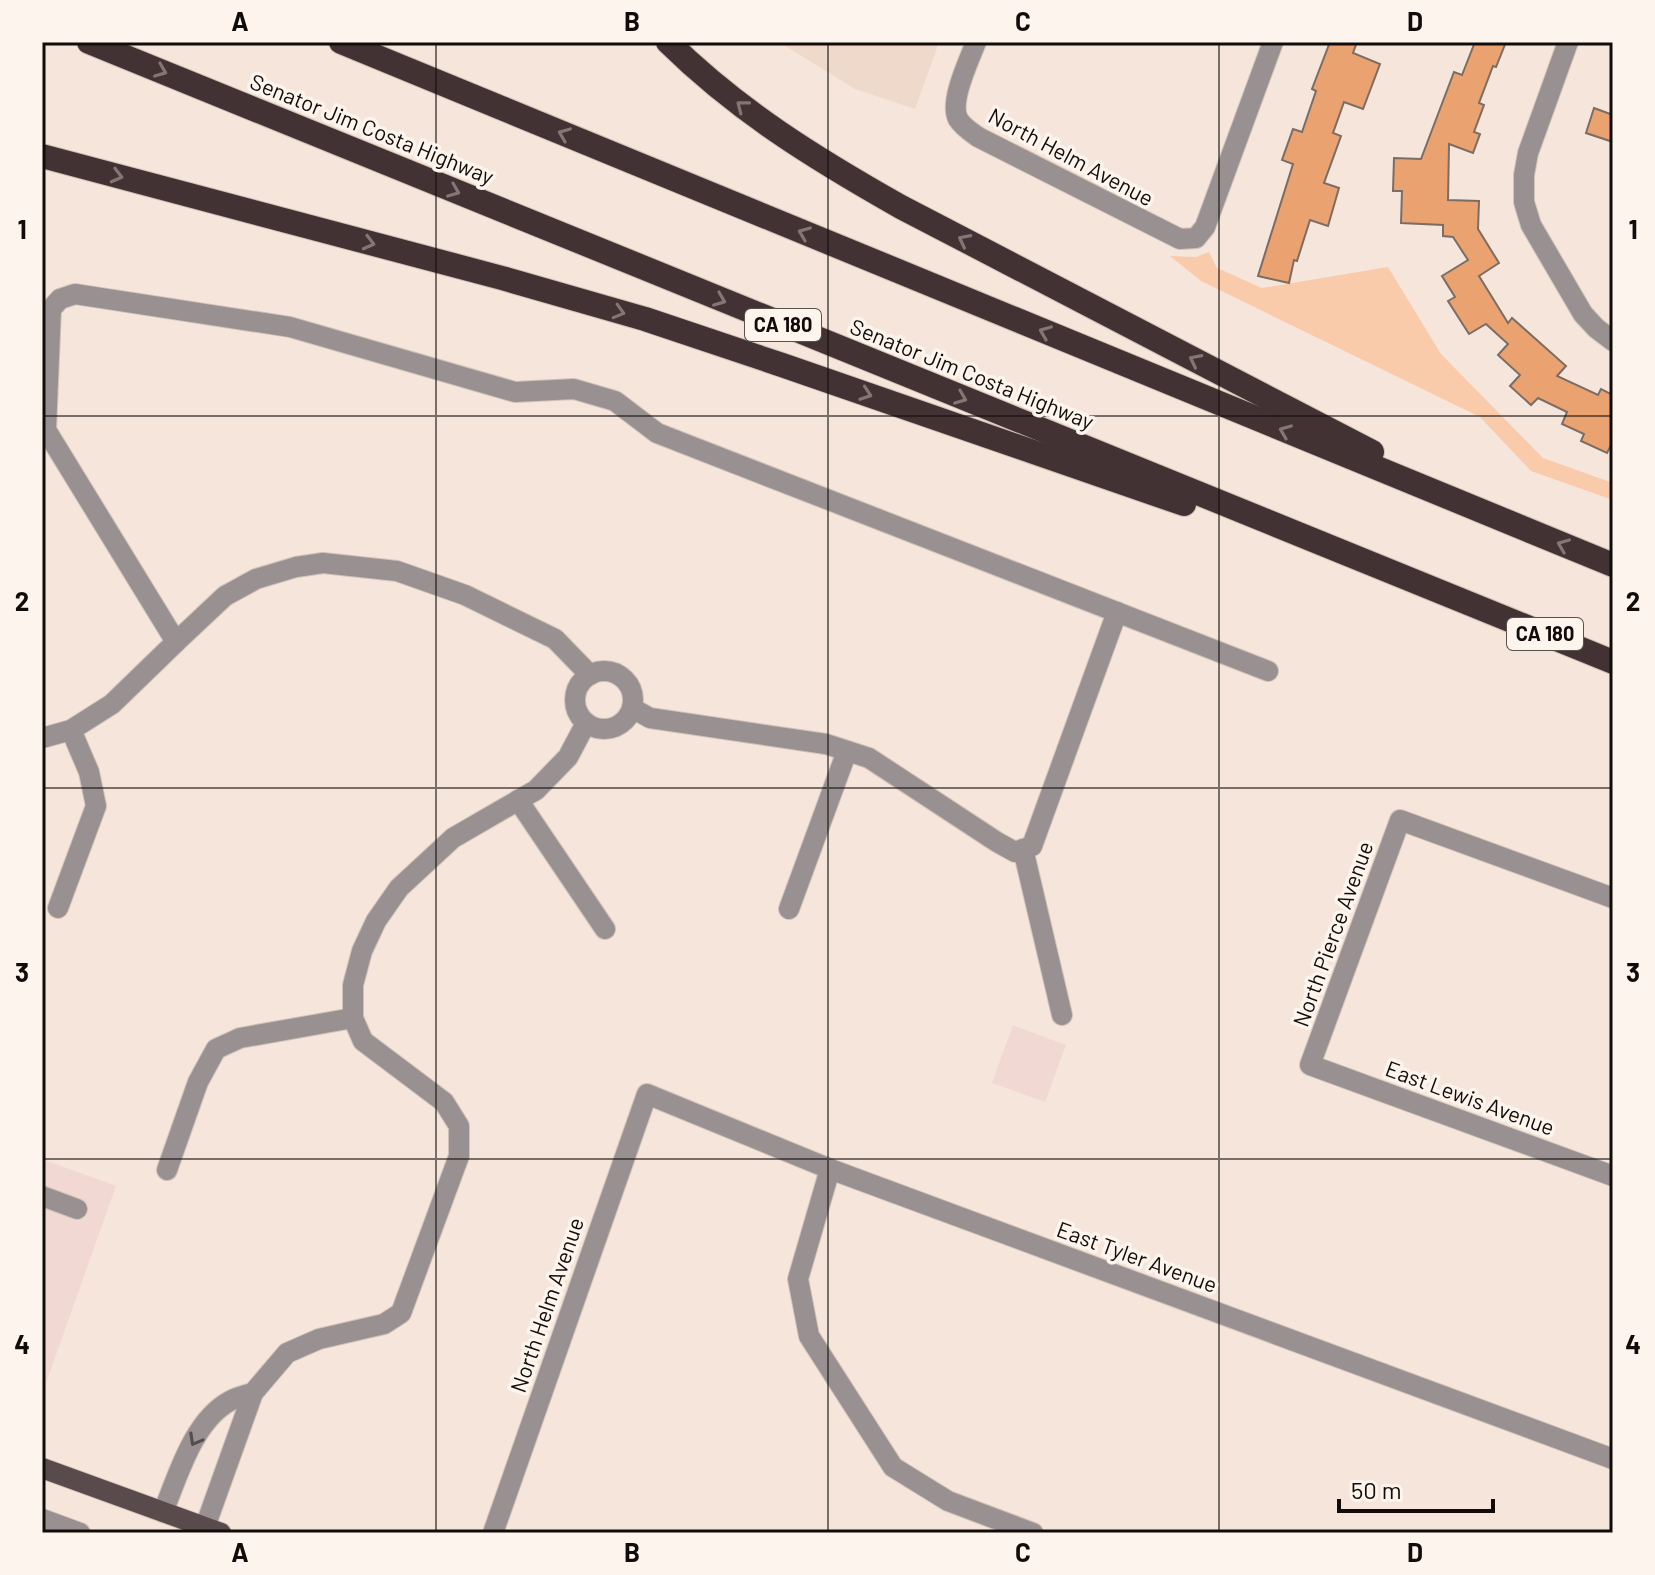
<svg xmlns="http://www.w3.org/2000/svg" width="1655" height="1575" viewBox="0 0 1655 1575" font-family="Barlow,sans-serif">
<rect width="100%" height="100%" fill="#f5e5db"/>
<g fill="#f2d8d3">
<path d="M 1013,1025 L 1066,1045 L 1045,1102 L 992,1083 Z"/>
<path d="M 42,1159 L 116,1186 L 42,1394 Z"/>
</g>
<path fill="#eed9ca" d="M 779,42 L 939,42 L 915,109 L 855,89 Z"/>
<path fill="#f9cbab" d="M 1209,252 L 1217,268 L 1262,288 L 1388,267 L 1441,354 L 1543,458 L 1613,483 L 1613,500 L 1531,471 L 1480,417 L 1201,281 L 1170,256 L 1196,257 Z"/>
<g fill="#eaa370" stroke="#7b6d64" stroke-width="2">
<path d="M 1330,42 L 1357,42 L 1353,53 L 1380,64 L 1363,109 L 1344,102 L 1333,133 L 1341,136 L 1324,183 L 1339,188 L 1328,226 L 1310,220 L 1297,261 L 1294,260 L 1289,283 L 1258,276 L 1293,164 L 1282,160 L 1293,129 L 1302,132 L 1316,91 L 1312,89 Z"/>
<path d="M 1475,42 L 1506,42 L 1496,67 L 1493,66 L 1479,103 L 1484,105 L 1474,132 L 1480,134 L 1473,153 L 1449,144 L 1448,200 L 1479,201 L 1478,229 L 1499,263 L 1479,276 L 1508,323 L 1512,318 L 1566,366 L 1557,376 L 1598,395 L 1601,389 L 1613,395 L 1613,441 L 1607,453 L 1581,441 L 1584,434 L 1562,424 L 1567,412 L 1538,398 L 1531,405 L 1510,386 L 1520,375 L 1498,355 L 1508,344 L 1486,324 L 1469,334 L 1448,301 L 1455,297 L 1442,276 L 1468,260 L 1453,237 L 1443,236 L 1443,225 L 1401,223 L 1402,191 L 1393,191 L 1394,158 L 1421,159 L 1454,72 L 1462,75 Z"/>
<path d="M 1594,108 L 1613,115 L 1613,142 L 1586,133 Z"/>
</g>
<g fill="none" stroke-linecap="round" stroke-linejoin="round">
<defs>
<g id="minor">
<path d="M 976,42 C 969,61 949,101 958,119 C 963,127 971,132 978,137 L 1180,239 L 1196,238 L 1205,227 L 1273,42"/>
<path d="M 1568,42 L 1528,153 L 1524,175 L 1524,202 L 1531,225 L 1583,314 L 1596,328 L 1613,341"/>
<path d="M 176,642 L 225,596 L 256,579 L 296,567 L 323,563 L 397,571 L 465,595 L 555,639 L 590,675"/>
<circle cx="604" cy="700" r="29"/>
<path d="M 632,708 L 650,718 L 826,744 L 869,758 L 997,842 L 1015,852 L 1032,846 L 1117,612"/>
<path d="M 42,738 L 71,730 L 112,704 L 176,642 L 46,430 L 51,309 L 60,299 L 75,294 L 290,327 L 515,392 L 574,389 L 615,401 L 657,433 L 1268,671"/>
<path d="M 518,800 L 605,929"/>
<path d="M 1023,849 L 1062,1015"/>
<path d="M 1613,898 L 1400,820 L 1310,1065 L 1613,1176"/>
<path d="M 58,908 L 96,806 L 89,772 L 71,730"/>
<path d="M 789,909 L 847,751"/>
<path d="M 830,1169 L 798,1279 L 809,1336 L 893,1467 L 948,1501 L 1033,1533"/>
<path d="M 167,1170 L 198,1082 L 216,1049 L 240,1038 L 353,1018"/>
<path d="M 42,1196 L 77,1209"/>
<path d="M 163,1512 C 178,1476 193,1421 230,1401 C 237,1397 245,1395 253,1393"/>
<path d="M 42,1519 L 80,1533"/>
<path d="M 205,1527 L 253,1393 L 287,1353 L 319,1339 L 384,1324 L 401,1313 L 459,1156 L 459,1126 L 444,1102 L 363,1041 L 353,1018 L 353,985 L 362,951 L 376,921 L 399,888 L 453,838 L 536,790 L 568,757 L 586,723"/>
<path d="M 493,1533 L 647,1094 L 830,1169 L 1613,1459"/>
</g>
<path id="major" d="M 42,1468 L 221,1533"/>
<g id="highway">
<path d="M 89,42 L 1613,662"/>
<path d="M 341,42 L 1613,565"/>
<path d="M 668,42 C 738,111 816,159 901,207 L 1372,452"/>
<path d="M 42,156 L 502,278 L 645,319 L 782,365 L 1184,504"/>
</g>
</defs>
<use href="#minor" stroke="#d1c2b9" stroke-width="22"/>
<use href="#major" stroke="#d1c2b9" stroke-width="22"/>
<use href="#highway" stroke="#d1c2b9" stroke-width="26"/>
<use href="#minor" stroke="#999191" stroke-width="20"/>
<use href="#major" stroke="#594b4b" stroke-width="20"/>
<use href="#highway" stroke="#423233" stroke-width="24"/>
</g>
<defs><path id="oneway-chevron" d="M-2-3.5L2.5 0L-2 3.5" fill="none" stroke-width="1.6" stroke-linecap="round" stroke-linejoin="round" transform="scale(2)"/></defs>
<g stroke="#837674">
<use href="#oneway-chevron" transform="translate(161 71) rotate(22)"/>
<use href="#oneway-chevron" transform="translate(742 106) rotate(-142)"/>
<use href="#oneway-chevron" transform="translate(564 134) rotate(-158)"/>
<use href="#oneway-chevron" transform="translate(117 176) rotate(15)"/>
<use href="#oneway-chevron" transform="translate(454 191) rotate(22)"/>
<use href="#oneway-chevron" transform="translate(804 233) rotate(-158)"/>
<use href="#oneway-chevron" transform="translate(964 240) rotate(-153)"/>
<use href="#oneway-chevron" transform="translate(369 243) rotate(15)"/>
<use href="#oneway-chevron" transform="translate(720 300) rotate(22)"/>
<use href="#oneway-chevron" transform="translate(619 312) rotate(16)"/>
<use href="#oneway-chevron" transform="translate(1045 332) rotate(-158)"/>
<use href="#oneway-chevron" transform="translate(1195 360) rotate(-153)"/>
<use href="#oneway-chevron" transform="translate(866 394) rotate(19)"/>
<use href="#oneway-chevron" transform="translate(961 398) rotate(22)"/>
<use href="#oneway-chevron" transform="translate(1285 431) rotate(-158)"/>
<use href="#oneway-chevron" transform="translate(1563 545) rotate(-158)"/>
</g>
<use stroke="#554e4d" href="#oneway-chevron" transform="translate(195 1440) rotate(119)"/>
<path fill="none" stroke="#110c09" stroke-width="2" stroke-opacity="0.55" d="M 436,42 L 436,1533M 828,42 L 828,1533M 1219,42 L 1219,1533M 42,416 L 1613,416M 42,788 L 1613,788M 42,1159 L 1613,1159"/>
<g text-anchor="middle" stroke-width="7" stroke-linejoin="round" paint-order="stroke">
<g fill="#fdf4ed" stroke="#58524d" stroke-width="2">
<rect x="745" y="309" width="76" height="32" rx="6"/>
<rect x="1507" y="618" width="76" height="32" rx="6"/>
</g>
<g font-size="20" font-weight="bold" fill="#110c09">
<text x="783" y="332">CA 180</text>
<text x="1545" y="641">CA 180</text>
</g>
<g font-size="22" fill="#110c09" stroke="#fdf4ed">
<text transform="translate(372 129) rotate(22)" y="8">Senator Jim Costa Highway</text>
<text transform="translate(1071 157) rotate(28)" y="8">North Helm Avenue</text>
<text transform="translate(972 374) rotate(22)" y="8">Senator Jim Costa Highway</text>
<text transform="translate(1333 934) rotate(-70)" y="8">North Pierce Avenue</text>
<text transform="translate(1470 1098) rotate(20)" y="8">East Lewis Avenue</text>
<text transform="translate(1137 1257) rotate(20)" y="8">East Tyler Avenue</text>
<text transform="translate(547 1305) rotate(-71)" y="8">North Helm Avenue</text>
</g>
</g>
<rect width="1655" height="1575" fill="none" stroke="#fdf4ed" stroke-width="88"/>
<path d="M1339 1499v12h154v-12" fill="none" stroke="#110c09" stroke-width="4"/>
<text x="1351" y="1499" font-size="24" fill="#110c09" stroke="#fdf4ed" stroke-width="6" paint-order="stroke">50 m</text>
<rect x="44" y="44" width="1567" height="1487" fill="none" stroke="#110c09" stroke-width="3"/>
<g font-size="26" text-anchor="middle" font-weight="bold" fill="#110c09">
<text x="240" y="31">A</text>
<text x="632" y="31">B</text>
<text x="1023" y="31">C</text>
<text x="1415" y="31">D</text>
<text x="22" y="239">1</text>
<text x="1633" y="239">1</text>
<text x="22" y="611">2</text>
<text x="1633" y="611">2</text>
<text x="22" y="982">3</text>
<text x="1633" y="982">3</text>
<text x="22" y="1354">4</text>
<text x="1633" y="1354">4</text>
<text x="240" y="1562">A</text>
<text x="632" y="1562">B</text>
<text x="1023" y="1562">C</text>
<text x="1415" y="1562">D</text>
</g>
</svg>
